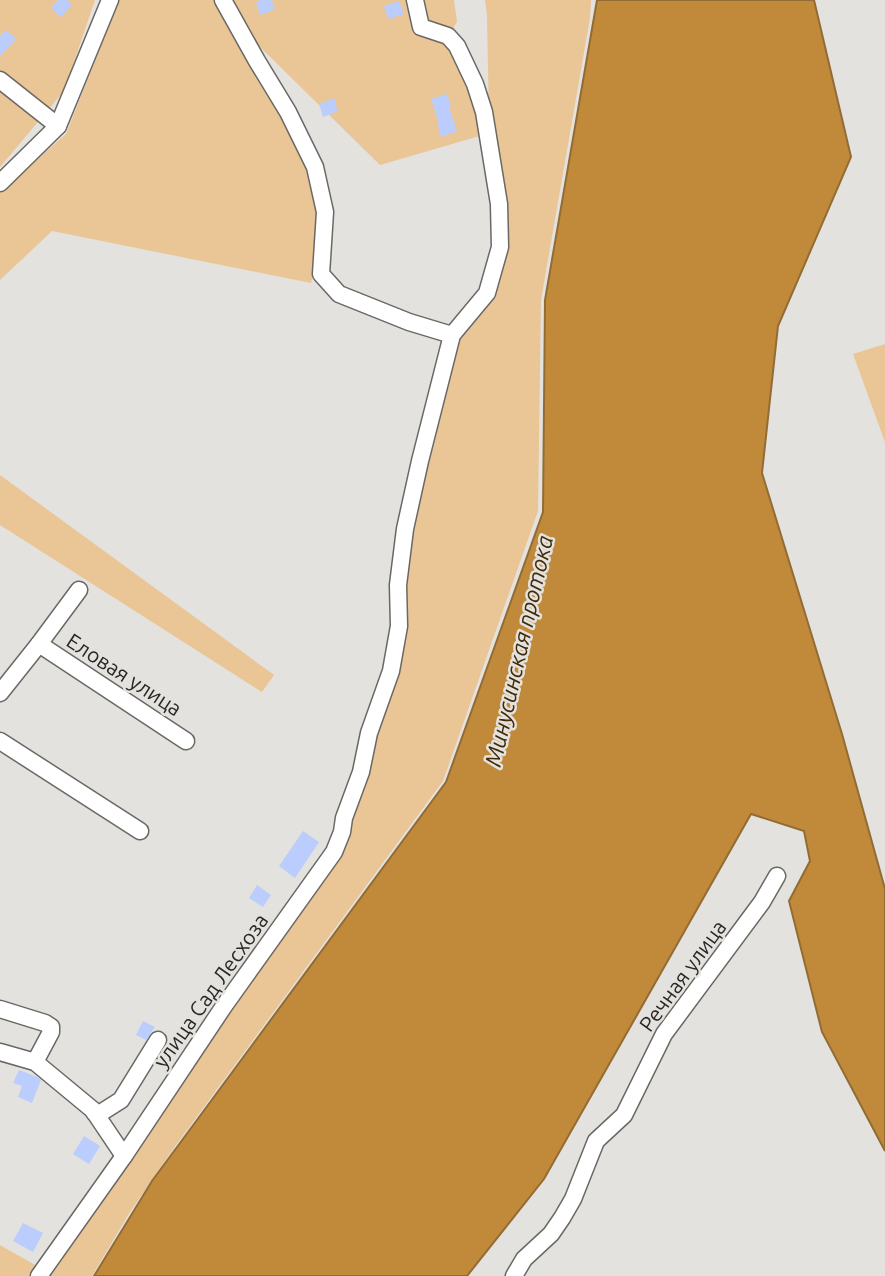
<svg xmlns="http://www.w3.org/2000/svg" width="885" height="1276" viewBox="0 0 885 1276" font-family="Ubuntu,sans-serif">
<rect width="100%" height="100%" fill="#e4e2de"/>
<g fill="#eac595">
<path d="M 0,0 L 95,0 L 64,91 L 0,167 Z"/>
<path d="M 119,0 L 214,0 L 219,11 L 302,145 L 324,240 L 311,283 L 52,231 L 0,280 L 0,192 L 66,134 Z"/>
<path d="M 228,0 L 454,0 L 457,22 L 448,36 L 483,135 L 380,165 L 249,36 Z"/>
<path d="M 485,0 L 591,0 L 590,18 L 541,300 L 538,511 L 443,781 L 176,1145 L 130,1212 L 92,1276 L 50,1276 L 337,855 L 361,788 L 405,559 L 456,339 L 497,250 L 489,123 L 487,16 Z"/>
<path d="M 885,344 L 885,442 L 853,354 Z"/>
<path d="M 0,475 L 274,675 L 262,692 L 0,525 Z"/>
<path d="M 0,1245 L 42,1269 L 37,1276 L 0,1276 Z"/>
</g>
<path fill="#c08a3a" stroke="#926c34" stroke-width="2" d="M 597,0 L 814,0 L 851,157 L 778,326 L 762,473 L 842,734 L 885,889 L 885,1151 L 822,1032 L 789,901 L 810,861 L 804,831 L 751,814 L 544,1179 L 467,1276 L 94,1276 L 152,1181 L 446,782 L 543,512 L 545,300 Z"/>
<g fill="#bacdfc">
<path d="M 58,0 L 67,0 L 72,5 L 61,17 L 51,8 Z"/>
<path d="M 261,0 L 272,0 L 275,9 L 260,15 L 256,2 Z"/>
<path d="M 399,1 L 404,14 L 388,19 L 384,6 Z"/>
<path d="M 6,30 L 16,39 L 0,56 L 0,36 Z"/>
<path d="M 447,94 L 451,106 L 449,107 L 457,131 L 441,137 L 437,124 L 439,123 L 431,99 Z"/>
<path d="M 334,98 L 338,111 L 323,117 L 319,104 Z"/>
<path d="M 303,831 L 319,842 L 295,878 L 279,866 Z"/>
<path d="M 257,885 L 271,895 L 263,907 L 249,898 Z"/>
<path d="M 143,1021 L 155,1027 L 146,1040 L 136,1035 Z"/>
<path d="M 19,1070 L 37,1077 L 41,1080 L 32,1103 L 18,1097 L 22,1086 L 13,1083 Z"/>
<path d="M 84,1136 L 100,1146 L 89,1164 L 73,1154 Z"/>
<path d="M 23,1223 L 43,1233 L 33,1252 L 13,1241 Z"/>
</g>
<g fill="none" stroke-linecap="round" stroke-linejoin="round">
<defs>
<g id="minor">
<path d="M 223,0 L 257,61 L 288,112 L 315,167 L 325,212 L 321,274 L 339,294 L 409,322 L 452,335 L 487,293 L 500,247 L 499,204 L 484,112 L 475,84 L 457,46 L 448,36 L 421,27 L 415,0"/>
<path d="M 0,80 L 58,126"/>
<path d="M 0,183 L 58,126 L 110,0"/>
<path d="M 39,644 L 186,741"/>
<path d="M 0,693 L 39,644 L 79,590"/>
<path d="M 0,741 L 140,831"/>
<path d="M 0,1009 L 45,1023 L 51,1027 L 51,1032 L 35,1062"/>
<path d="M 0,1052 L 35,1062 L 93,1110 L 124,1156"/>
<path d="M 94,1112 L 99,1114 L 121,1100 L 158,1040"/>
<path d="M 39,1276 L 124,1156 L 224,1006 L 334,852 L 342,832 L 344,818 L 361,772 L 369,733 L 391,671 L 399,626 L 398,585 L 405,529 L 420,461 L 452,335"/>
<path d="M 514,1276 L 524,1259 L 551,1234 L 562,1218 L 573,1199 L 596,1141 L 624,1115 L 664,1034 L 762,902 L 777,876"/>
</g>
</defs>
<use href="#minor" stroke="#6a6864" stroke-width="19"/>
<use href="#minor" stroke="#fff" stroke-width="16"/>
</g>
<g text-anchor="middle" stroke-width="5" stroke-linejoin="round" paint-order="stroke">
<g font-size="21" fill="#282725" stroke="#e4e2de">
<text transform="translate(124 675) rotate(33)" y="7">Еловая улица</text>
<text transform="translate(683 976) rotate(-54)" y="7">Речная улица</text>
<text transform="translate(211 991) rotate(-55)" y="7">улица Сад Лесхоза</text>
</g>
<g font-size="23" font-style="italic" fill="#412a07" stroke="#e4e2de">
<text transform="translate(519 651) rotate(-77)" y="8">Минусинская протока</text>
</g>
</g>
</svg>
